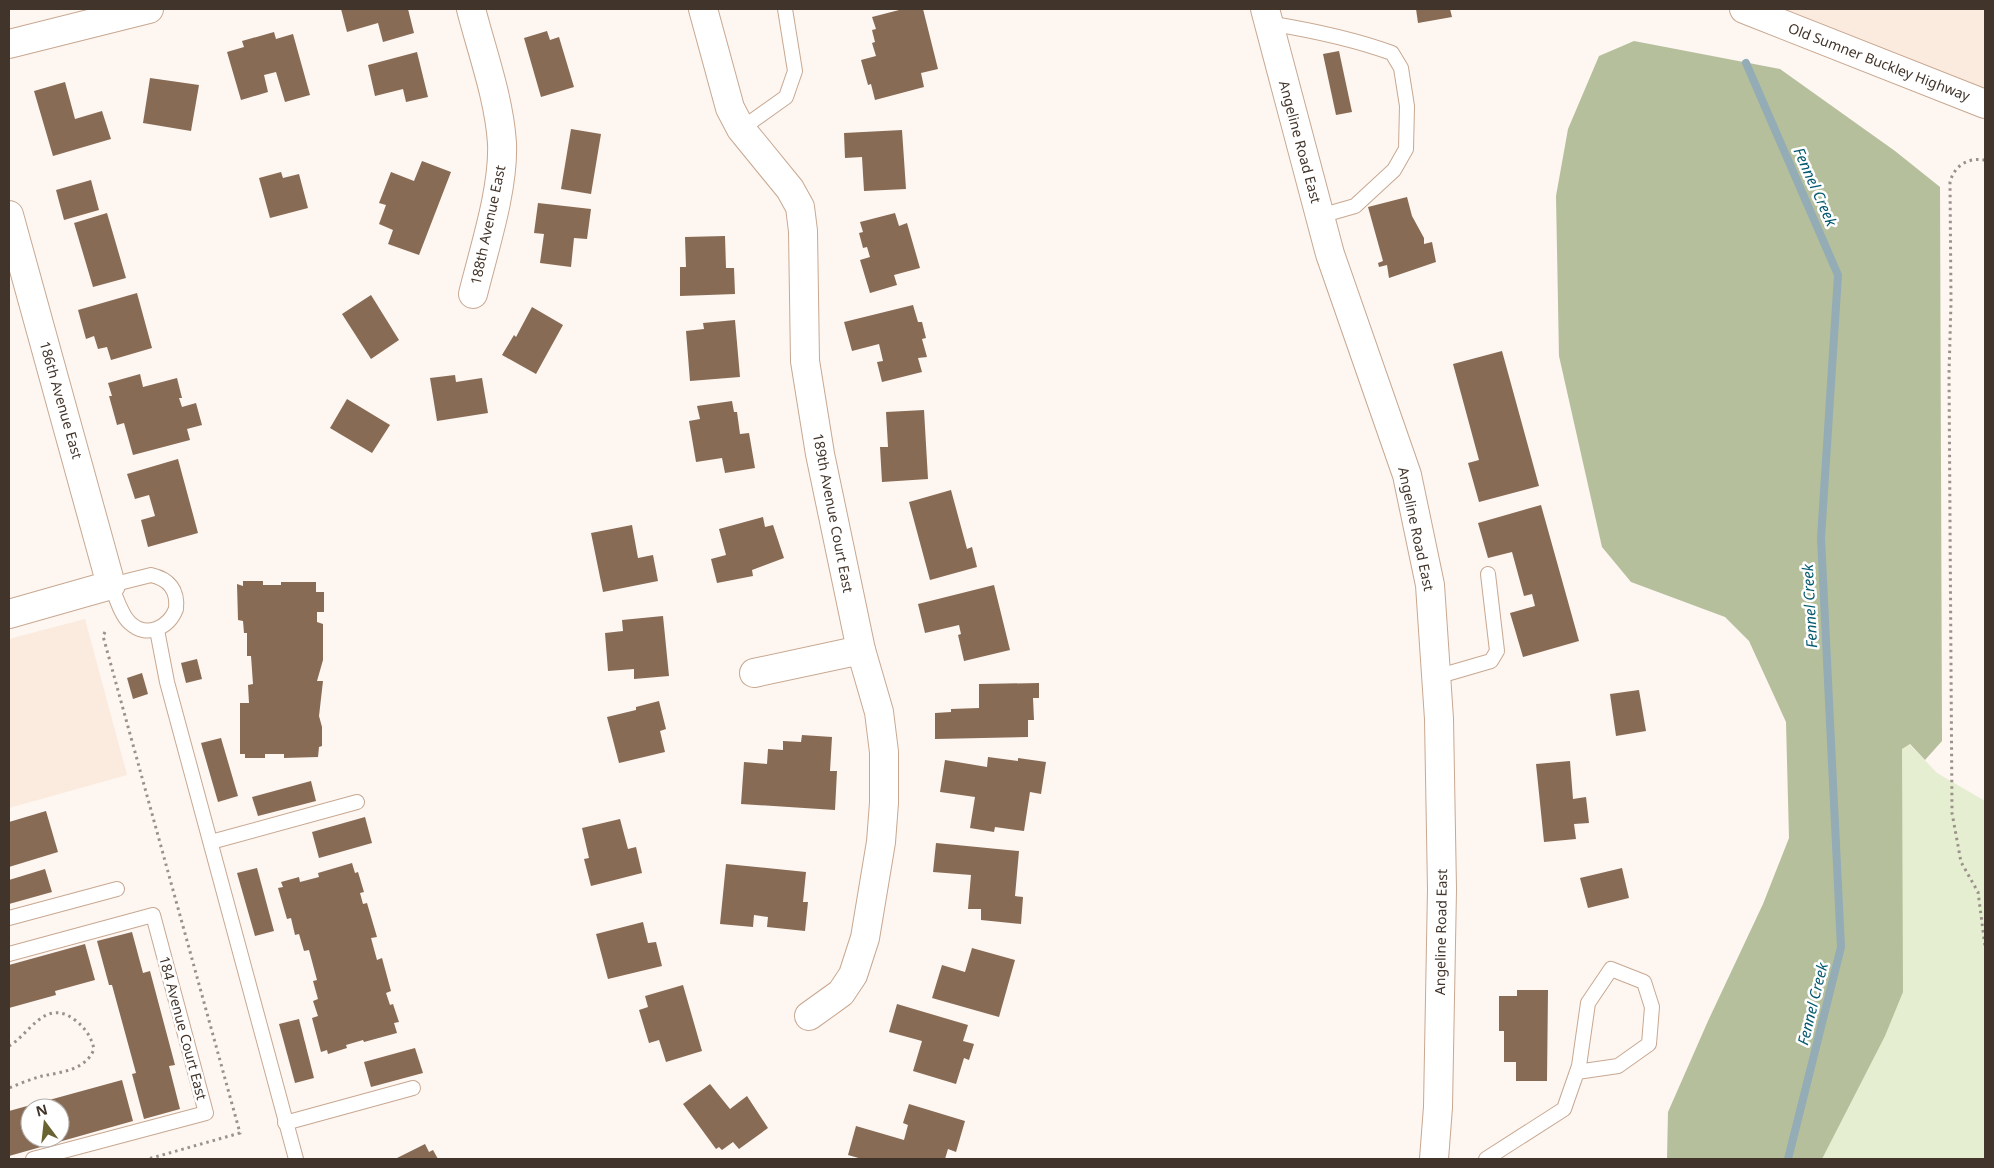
<svg xmlns="http://www.w3.org/2000/svg" width="1994" height="1168" viewBox="0 0 1994 1168" font-family="'Noto Sans',sans-serif">
<rect width="100%" height="100%" fill="#fdf6f1"/>
<g fill="#fbebdf">
<path d="M 1754,9 L 1985,9 L 1985,104 Z"/>
<path d="M 85,619 L 127,775 L 9,808 L 9,639 Z"/>
</g>
<path fill="#e5eed0" d="M 1909,744 L 1937,773 L 1985,801 L 1985,1159 L 1822,1159 L 1902,749 Z"/>
<path fill="#b6bf9c" d="M 1634,41 L 1780,69 L 1895,151 L 1940,187 L 1942,741 L 1925,760 L 1910,744 L 1902,749 L 1903,992 L 1885,1036 L 1822,1159 L 1667,1159 L 1668,1112 L 1708,1021 L 1763,904 L 1789,838 L 1786,722 L 1749,641 L 1725,617 L 1631,582 L 1602,547 L 1559,356 L 1556,196 L 1568,129 L 1599,56 Z"/>
<g fill="none" stroke-linecap="round" stroke-linejoin="round">
<path stroke="#93acb5" stroke-width="8" d="M 1746,63 L 1838,275 L 1821,538 L 1841,947 L 1788,1159"/>
</g>
<g fill="#886b55" fill-rule="evenodd">
<path d="M 341,9 L 408,9 L 414,33 L 383,42 L 378,23 L 347,32 Z"/>
<path d="M 903,9 L 923,9 L 938,69 L 921,73 L 924,87 L 875,100 L 871,84 L 868,85 L 861,60 L 876,56 L 872,43 L 875,42 L 872,30 L 876,29 L 872,17 Z"/>
<path d="M 1416,9 L 1450,9 L 1452,17 L 1418,23 Z"/>
<path d="M 547,31 L 550,40 L 559,37 L 574,87 L 541,97 L 524,38 Z"/>
<path d="M 274,32 L 276,39 L 293,34 L 310,95 L 285,102 L 276,72 L 264,75 L 268,92 L 241,100 L 227,52 L 244,47 L 242,41 Z"/>
<path d="M 1339,51 L 1352,112 L 1336,115 L 1323,54 Z"/>
<path d="M 417,52 L 428,97 L 406,102 L 403,89 L 375,96 L 368,65 Z"/>
<path d="M 150,78 L 199,85 L 191,131 L 143,123 Z"/>
<path d="M 65,82 L 75,119 L 102,111 L 111,139 L 53,156 L 34,91 Z"/>
<path d="M 571,129 L 601,134 L 591,194 L 561,189 Z"/>
<path d="M 902,130 L 906,189 L 864,191 L 862,157 L 845,158 L 844,133 Z"/>
<path d="M 422,161 L 451,172 L 419,255 L 388,244 L 393,230 L 379,224 L 386,205 L 379,203 L 391,172 L 414,181 Z"/>
<path d="M 281,172 L 283,178 L 299,174 L 308,208 L 270,218 L 259,178 Z"/>
<path d="M 91,180 L 99,210 L 64,220 L 56,190 Z"/>
<path d="M 1407,197 L 1412,216 L 1424,238 L 1424,244 L 1432,242 L 1436,262 L 1389,278 L 1387,265 L 1379,267 L 1378,263 L 1383,261 L 1368,207 Z"/>
<path d="M 538,203 L 591,209 L 587,239 L 574,238 L 571,267 L 540,263 L 544,234 L 534,233 Z"/>
<path d="M 107,213 L 126,278 L 93,287 L 74,223 Z"/>
<path d="M 895,213 L 899,226 L 907,223 L 920,268 L 894,275 L 897,285 L 870,293 L 860,260 L 870,257 L 867,247 L 863,248 L 859,233 L 863,232 L 860,222 Z"/>
<path d="M 725,236 L 726,268 L 734,268 L 735,294 L 680,296 L 680,267 L 686,267 L 685,237 Z"/>
<path d="M 137,293 L 152,348 L 111,360 L 107,347 L 98,349 L 94,336 L 86,339 L 78,310 Z"/>
<path d="M 371,295 L 399,340 L 371,359 L 342,314 Z"/>
<path d="M 913,305 L 918,322 L 922,322 L 926,338 L 922,339 L 927,357 L 918,358 L 922,372 L 882,382 L 877,362 L 883,361 L 879,344 L 852,351 L 844,322 Z"/>
<path d="M 532,307 L 563,325 L 536,374 L 502,355 L 514,335 L 516,337 Z"/>
<path d="M 735,320 L 740,377 L 690,381 L 686,331 L 704,329 L 703,323 Z"/>
<path d="M 1502,351 L 1539,486 L 1479,502 L 1468,463 L 1479,460 L 1453,364 Z"/>
<path d="M 140,374 L 143,387 L 177,378 L 182,398 L 179,398 L 182,407 L 196,403 L 202,425 L 187,429 L 190,440 L 133,455 L 124,423 L 117,425 L 109,396 L 112,396 L 108,383 Z"/>
<path d="M 455,375 L 456,382 L 482,378 L 488,413 L 437,421 L 430,378 Z"/>
<path d="M 347,399 L 390,425 L 372,453 L 330,428 Z"/>
<path d="M 732,401 L 734,412 L 737,412 L 740,434 L 749,433 L 755,468 L 725,473 L 722,458 L 696,462 L 689,421 L 700,419 L 697,406 Z"/>
<path d="M 924,410 L 928,479 L 882,482 L 880,447 L 888,447 L 886,412 Z"/>
<path d="M 178,459 L 198,533 L 148,547 L 141,520 L 155,516 L 149,495 L 135,499 L 127,474 Z"/>
<path d="M 951,490 L 967,549 L 972,547 L 977,567 L 930,580 L 909,502 Z"/>
<path d="M 1541,505 L 1579,641 L 1523,657 L 1510,613 L 1535,606 L 1532,594 L 1524,596 L 1512,552 L 1488,558 L 1478,523 Z"/>
<path d="M 763,517 L 765,527 L 773,525 L 784,558 L 752,570 L 753,576 L 717,583 L 711,559 L 726,555 L 719,529 Z"/>
<path d="M 632,525 L 638,558 L 653,555 L 658,581 L 603,592 L 591,533 Z"/>
<path d="M 243,581 L 263,581 L 263,585 L 281,585 L 281,582 L 316,582 L 316,592 L 324,592 L 324,612 L 317,612 L 317,622 L 323,624 L 323,660 L 317,681 L 323,681 L 319,716 L 322,727 L 322,746 L 319,747 L 318,757 L 284,758 L 284,754 L 265,754 L 265,758 L 245,758 L 245,754 L 240,754 L 240,703 L 249,703 L 248,685 L 253,684 L 251,656 L 247,656 L 247,633 L 244,633 L 243,621 L 238,620 L 237,584 L 243,586 Z"/>
<path d="M 994,585 L 1010,650 L 964,661 L 958,635 L 961,634 L 959,625 L 925,633 L 918,604 Z"/>
<path d="M 663,616 L 669,676 L 634,679 L 634,669 L 608,671 L 605,633 L 623,631 L 622,620 Z"/>
<path d="M 197,659 L 202,679 L 186,683 L 181,663 Z"/>
<path d="M 142,673 L 148,694 L 133,699 L 127,678 Z"/>
<path d="M 1039,683 L 1039,698 L 1033,698 L 1034,720 L 1028,720 L 1028,737 L 935,739 L 935,713 L 951,712 L 951,709 L 979,708 L 979,684 Z"/>
<path d="M 1639,690 L 1646,731 L 1616,736 L 1610,694 Z"/>
<path d="M 659,701 L 666,729 L 660,731 L 665,752 L 619,763 L 607,717 L 636,710 L 636,707 Z"/>
<path d="M 802,735 L 832,737 L 830,771 L 837,771 L 835,810 L 741,804 L 744,762 L 767,764 L 768,749 L 783,750 L 783,741 L 801,742 Z"/>
<path d="M 221,738 L 238,796 L 218,802 L 201,743 Z"/>
<path d="M 988,757 L 1018,761 L 1018,758 L 1046,762 L 1041,794 L 1030,792 L 1024,831 L 995,827 L 994,832 L 970,828 L 975,797 L 940,792 L 945,760 L 987,767 Z"/>
<path d="M 1570,761 L 1573,799 L 1586,797 L 1589,823 L 1574,824 L 1576,839 L 1544,842 L 1536,764 Z"/>
<path d="M 311,781 L 316,801 L 258,816 L 252,797 Z"/>
<path d="M 46,811 L 58,852 L 9,867 L 9,822 Z"/>
<path d="M 365,817 L 372,843 L 319,858 L 312,832 Z"/>
<path d="M 620,819 L 628,849 L 636,847 L 642,873 L 591,886 L 584,859 L 589,858 L 582,828 Z"/>
<path d="M 936,843 L 1019,851 L 1015,896 L 1023,897 L 1021,924 L 981,920 L 981,909 L 968,909 L 971,875 L 933,872 Z"/>
<path d="M 352,863 L 355,873 L 358,872 L 364,892 L 360,893 L 363,904 L 367,903 L 377,937 L 371,938 L 377,960 L 382,958 L 391,991 L 386,993 L 390,1005 L 393,1004 L 399,1022 L 394,1023 L 397,1033 L 364,1042 L 363,1040 L 346,1045 L 347,1048 L 328,1054 L 327,1050 L 321,1052 L 312,1018 L 318,1016 L 313,1001 L 318,999 L 313,981 L 317,980 L 309,950 L 304,951 L 299,934 L 295,935 L 291,918 L 287,919 L 278,888 L 283,887 L 281,882 L 299,877 L 300,882 L 319,877 L 318,873 Z"/>
<path d="M 726,864 L 806,872 L 803,902 L 808,902 L 805,931 L 767,927 L 768,917 L 754,915 L 753,927 L 720,924 Z"/>
<path d="M 257,868 L 274,931 L 255,936 L 237,873 Z"/>
<path d="M 1622,868 L 1629,898 L 1588,908 L 1580,878 Z"/>
<path d="M 45,869 L 52,892 L 9,904 L 9,880 Z"/>
<path d="M 643,922 L 648,943 L 656,942 L 662,966 L 608,979 L 596,934 Z"/>
<path d="M 132,932 L 143,973 L 150,971 L 175,1065 L 169,1066 L 180,1109 L 144,1119 L 132,1074 L 136,1073 L 112,985 L 109,985 L 97,941 Z"/>
<path d="M 85,944 L 95,980 L 55,991 L 56,995 L 9,1008 L 9,965 Z"/>
<path d="M 972,948 L 1015,960 L 999,1017 L 932,998 L 942,965 L 965,972 Z"/>
<path d="M 683,985 L 702,1051 L 666,1062 L 659,1040 L 649,1043 L 639,1010 L 648,1007 L 645,996 Z"/>
<path d="M 1517,990 L 1548,990 L 1547,1081 L 1516,1081 L 1516,1062 L 1504,1062 L 1504,1031 L 1499,1031 L 1499,996 L 1517,996 Z"/>
<path d="M 897,1004 L 968,1025 L 963,1041 L 974,1044 L 969,1060 L 964,1058 L 956,1084 L 913,1071 L 922,1041 L 889,1032 Z"/>
<path d="M 299,1019 L 314,1078 L 295,1083 L 279,1024 Z"/>
<path d="M 415,1048 L 423,1073 L 371,1087 L 364,1062 Z"/>
<path d="M 122,1080 L 133,1121 L 9,1156 L 9,1111 ZM 30,1108 L 60,1108 L 60,1138 L 30,1138 Z"/>
<path d="M 710,1084 L 730,1109 L 747,1096 L 768,1128 L 739,1149 L 733,1142 L 722,1150 L 719,1147 L 716,1149 L 683,1104 Z"/>
<path d="M 909,1104 L 965,1121 L 956,1152 L 948,1149 L 945,1159 L 862,1159 L 848,1155 L 856,1126 L 904,1140 L 908,1125 L 903,1123 Z"/>
<path d="M 425,1144 L 429,1152 L 433,1150 L 438,1159 L 395,1159 Z"/>
</g>
<g fill="none" stroke-linecap="round" stroke-linejoin="round">
<defs>
<g id="service">
<path d="M 1268,23 C 1311,30 1351,38 1392,53 L 1401,68 L 1407,106 L 1406,149 L 1394,170 L 1355,206 L 1320,216"/>
<path d="M 741,129 L 786,97 L 795,71 L 785,9"/>
<path d="M 151,575 C 169,579 178,590 176,609 C 169,627 147,639 130,623 C 121,615 116,597 111,585 Z"/>
<path d="M 157,630 L 167,682 L 296,1159"/>
<path d="M 1436,677 L 1491,661 L 1497,651 L 1488,574"/>
<path d="M 211,842 L 357,802"/>
<path d="M 9,918 L 117,889"/>
<path d="M 9,954 L 153,915 L 206,1113 L 33,1159"/>
<path d="M 285,1123 L 413,1088"/>
<path d="M 1486,1159 L 1564,1109 L 1579,1066 L 1588,1003 L 1611,969 L 1644,982 L 1652,1007 L 1649,1044 L 1618,1066 L 1577,1072"/>
</g>
<g id="minor">
<path d="M 471,9 C 482,52 499,98 502,143 C 504,189 484,249 473,294"/>
<path d="M 703,9 L 730,108 L 741,129 L 790,189 L 800,207 L 803,231 L 805,361 L 820,454 L 861,650 L 879,712 L 884,752 L 884,803 L 881,842 L 865,938 L 853,975 L 841,993 L 809,1016"/>
<path d="M 9,44 L 149,9"/>
<path d="M 9,215 L 111,585 L 9,614"/>
<path d="M 754,673 L 861,650"/>
</g>
<g id="tertiary">
<path d="M 1265,9 L 1330,254 L 1407,475 L 1430,585 L 1439,719 L 1442,889 L 1438,1107 L 1434,1159"/>
<path d="M 1744,9 L 1985,104"/>
</g>
</defs>
<use href="#service" stroke="#c8a891" stroke-width="16"/>
<use href="#minor" stroke="#c8a891" stroke-width="30"/>
<use href="#tertiary" stroke="#c8a891" stroke-width="30"/>
<g stroke="#9b918a" stroke-width="3" stroke-dasharray="2.5 4" stroke-linecap="butt">
<path d="M 1985,160 C 1968,157 1954,166 1950,182 L 1951,302 L 1949,374 L 1952,813 L 1961,862 L 1978,892 L 1985,946"/>
<path d="M 105,632 L 103,636 L 240,1133 L 148,1159"/>
<path d="M 9,1046 C 29,1035 45,997 75,1020 C 85,1028 91,1036 94,1049 C 86,1070 62,1072 42,1076 C 31,1079 19,1084 9,1088"/>
</g>
<use href="#service" stroke="#fff" stroke-width="14"/>
<use href="#minor" stroke="#fff" stroke-width="28"/>
<use href="#tertiary" stroke="#fff" stroke-width="28"/>
</g>
<g text-anchor="middle" stroke-width="5" stroke-linejoin="round" paint-order="stroke">
<g font-size="14" fill="#41342a" stroke="#fff">
<text transform="translate(1879 62) rotate(21)" y="5">Old Sumner Buckley Highway</text>
<text transform="translate(1300 142) rotate(75)" y="5">Angeline Road East</text>
<text transform="translate(488 225) rotate(-78)" y="5">188th Avenue East</text>
<text transform="translate(61 400) rotate(74)" y="5">186th Avenue East</text>
<text transform="translate(833 513) rotate(79)" y="5">189th Avenue Court East</text>
<text transform="translate(1416 529) rotate(78)" y="5">Angeline Road East</text>
<text transform="translate(1441 932) rotate(-89)" y="5">Angeline Road East</text>
<text transform="translate(183 1028) rotate(75)" y="5">184 Avenue Court East</text>
</g>
<g font-size="15" font-style="italic" fill="#055a71" stroke="#fff">
<text transform="translate(1815 187) rotate(66)" y="5">Fennel Creek</text>
<text transform="translate(1810 606) rotate(-93)" y="5">Fennel Creek</text>
<text transform="translate(1813 1004) rotate(-76)" y="5">Fennel Creek</text>
</g>
</g>
<rect width="1994" height="1168" fill="none" stroke="#41342a" stroke-width="20"/>
<g transform="translate(45 1123) rotate(345)"><circle r="24" fill="#ffffff" stroke="#b3aeaa"/>
<path d="M0-4L9 19L0 12L-9 19Z" fill="#686330"/>
<text y="-8" font-size="14" font-weight="bold" text-anchor="middle" fill="#41342a">N</text>
</g>
</svg>
